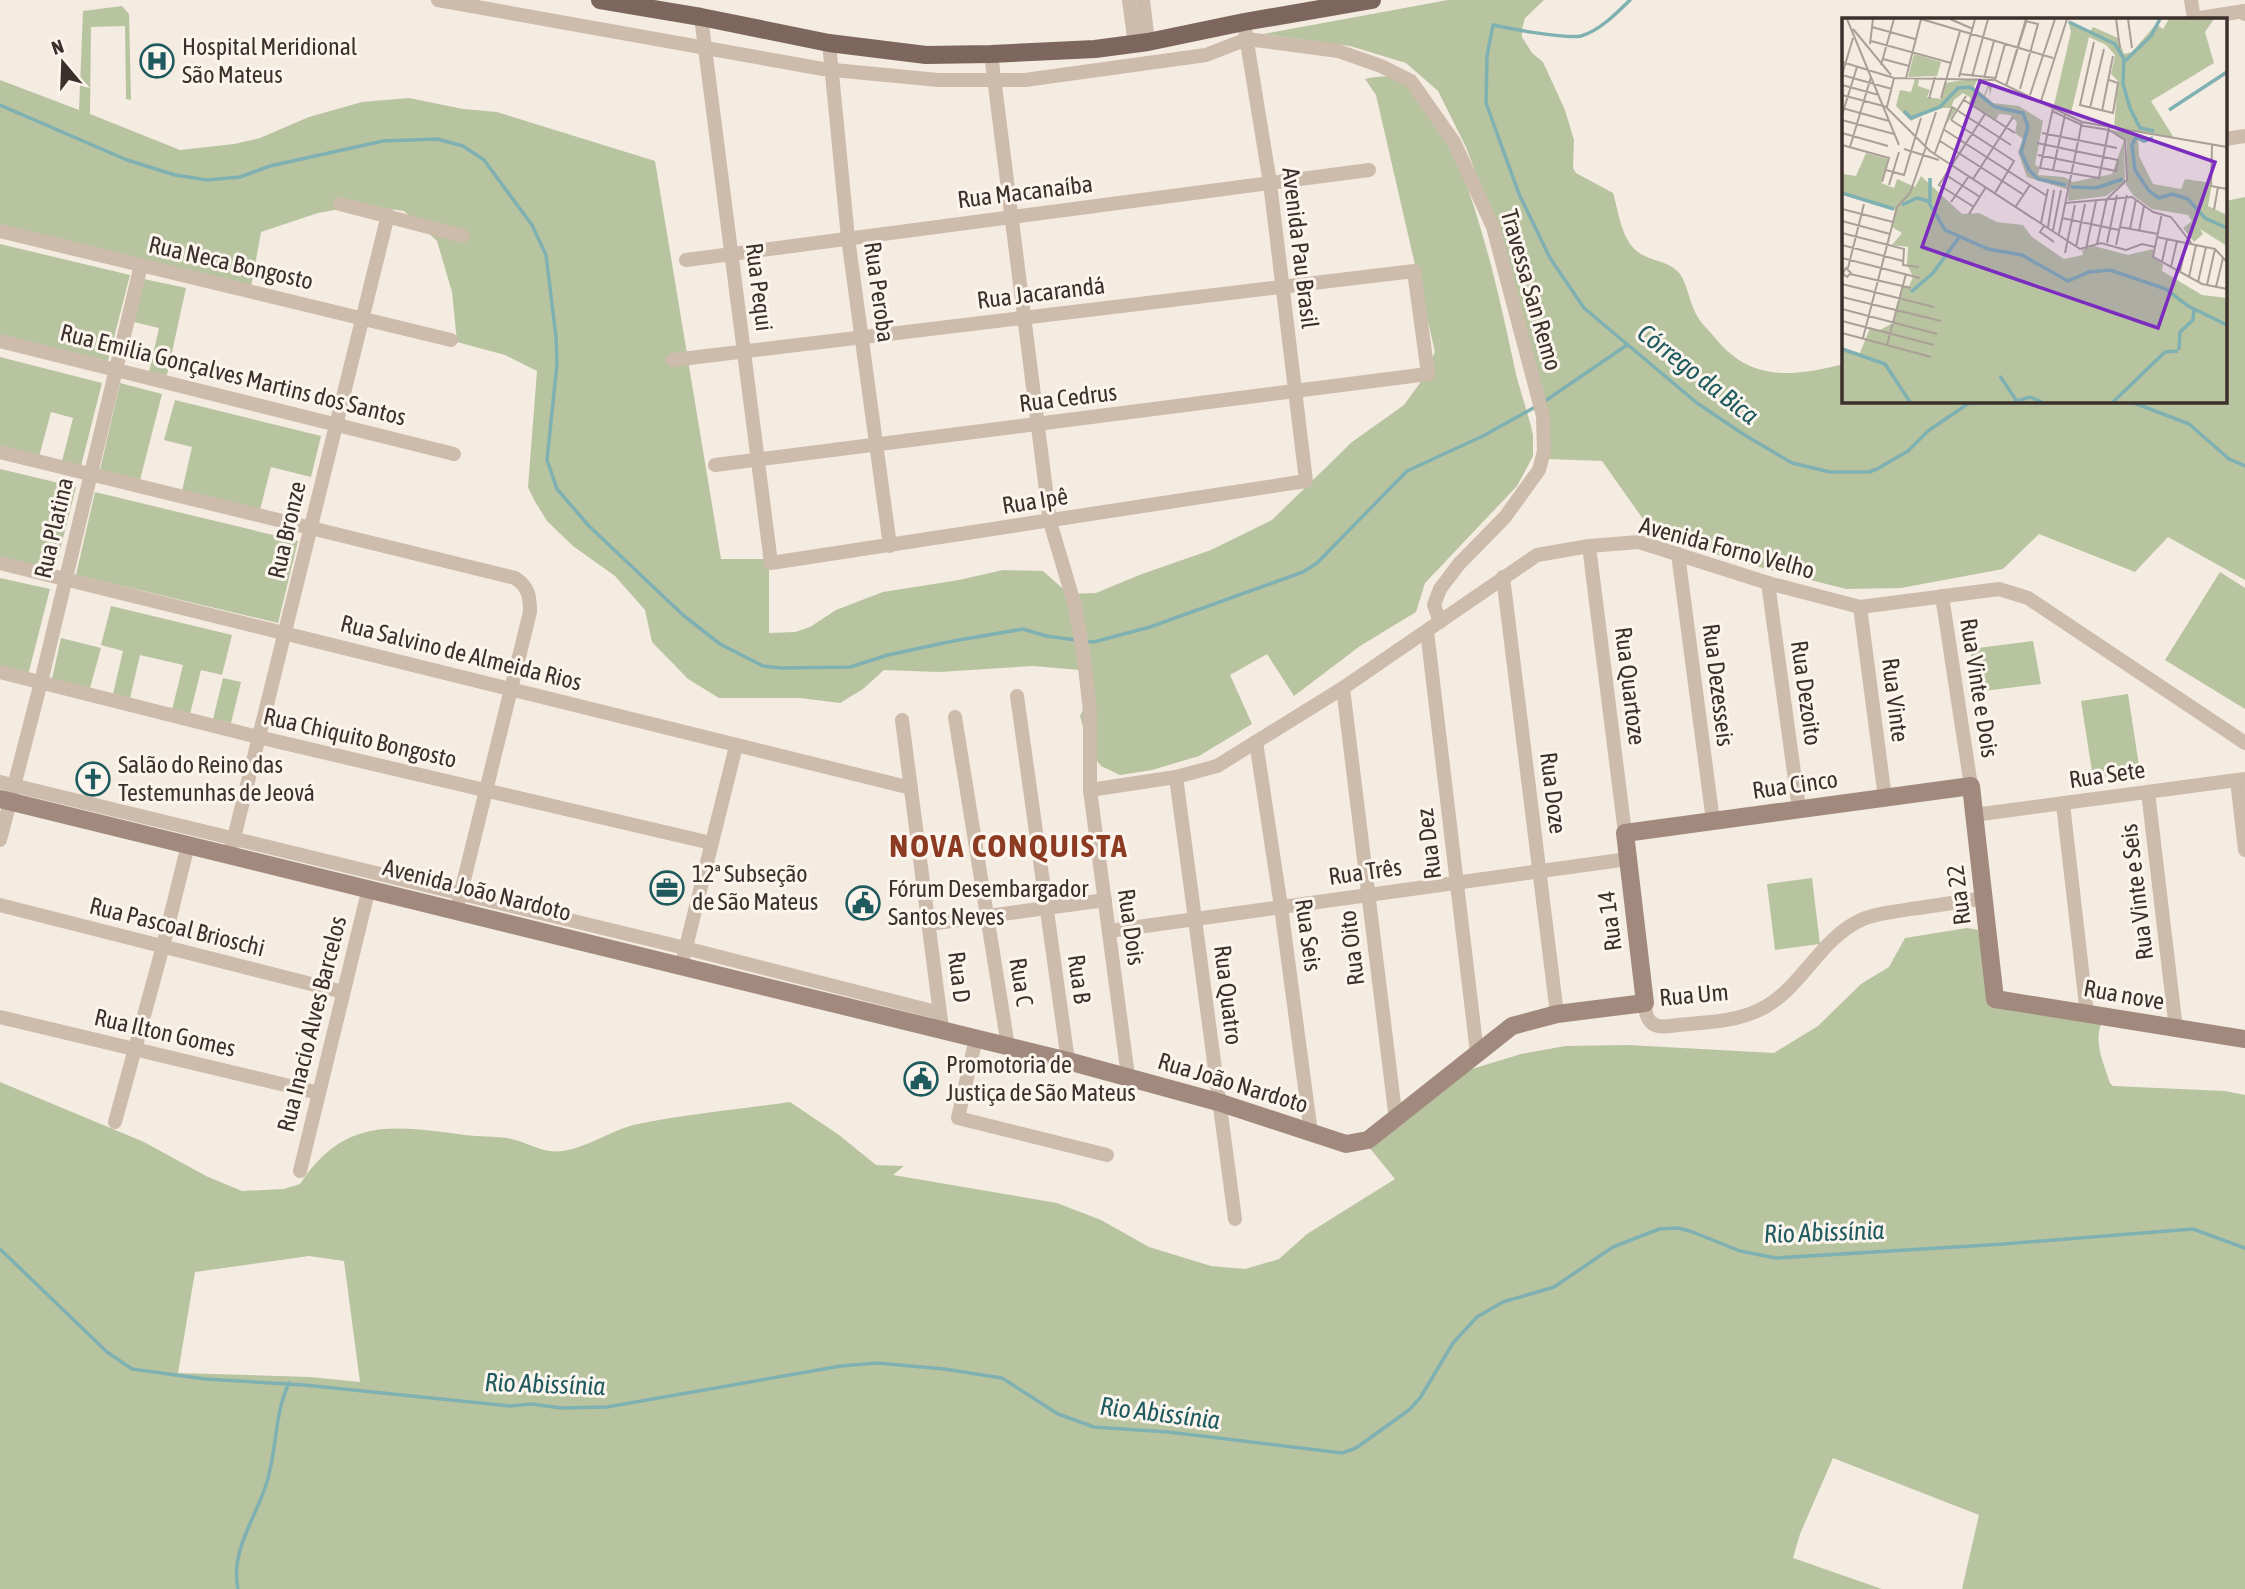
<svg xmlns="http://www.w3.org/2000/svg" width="2245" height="1589" viewBox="0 0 2245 1589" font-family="'Asap Condensed',sans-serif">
<rect width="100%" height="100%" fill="#f4ebe1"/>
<g fill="#b8c4a0" fill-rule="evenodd">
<path d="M 1448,0 L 1544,0 L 1525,18 L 1522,29 L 1522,37 L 1532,53 L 1543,62 L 1565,110 L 1574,140 L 1573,168 L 1576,173 L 1613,193 C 1619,213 1621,239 1638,252 C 1651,262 1669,260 1680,274 C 1688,286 1689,301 1696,314 C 1700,323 1710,331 1716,339 C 1752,383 1795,376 1844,364 L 1844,401 L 2226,401 L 2226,201 L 2245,197 L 2245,580 L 2168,537 L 2135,572 L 2039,534 L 2003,569 L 1901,588 L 1846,589 L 1739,562 L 1653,533 L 1602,461 L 1549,459 L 1482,190 L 1466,147 L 1438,91 L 1406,63 L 1350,46 L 1263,34 Z"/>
<path d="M 122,6 L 129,14 L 131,100 L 126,99 L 125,26 L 91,27 L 90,114 L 180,150 L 234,144 L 260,138 L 309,117 L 362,102 L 409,98 L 463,109 L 497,112 L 655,161 L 721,559 L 769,559 L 769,633 L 795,632 L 810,627 L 836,610 L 883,592 L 959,580 L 1003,570 L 1043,571 L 1069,594 L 1096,593 L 1142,574 L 1211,550 L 1272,520 L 1352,442 L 1404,405 L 1420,383 L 1435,352 L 1376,95 L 1365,79 C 1376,77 1391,74 1401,81 C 1466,119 1501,307 1517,378 C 1522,397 1529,416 1533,435 L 1533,456 L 1517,486 L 1425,583 L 1416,612 L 1360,646 L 1294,696 L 1267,654 L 1230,675 L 1252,724 L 1199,756 L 1152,770 L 1120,775 L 1101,766 L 1090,752 L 1080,716 L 1086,704 L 1080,670 L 1033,666 L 939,672 L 884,670 L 863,689 L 840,703 L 800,698 L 719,698 L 688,679 L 652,642 L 645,610 L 615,576 L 573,546 L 547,521 L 534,500 L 528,487 L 537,371 L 505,355 L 457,342 L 452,292 L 437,241 L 404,211 L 362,205 L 318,213 L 261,232 L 251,287 L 0,226 L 0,80 L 79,110 L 83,11 Z"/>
<path d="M 0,244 L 130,275 L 108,361 L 0,335 Z"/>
<path d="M 144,279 L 186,288 L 167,375 L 149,372 L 159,328 L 134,322 Z"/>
<path d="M 0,357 L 102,383 L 81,466 L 62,461 L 73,418 L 51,412 L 39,457 L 0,447 Z"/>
<path d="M 120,383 L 162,394 L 140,480 L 100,470 Z"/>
<path d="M 175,400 L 321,436 L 311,477 L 271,467 L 260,510 L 182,491 L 192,447 L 164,440 Z"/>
<path d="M 0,469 L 76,487 L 55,570 L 0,557 Z"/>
<path d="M 95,492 L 298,541 L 278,623 L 76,575 Z"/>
<path d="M 2220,572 L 2245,588 L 2245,709 L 2165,660 Z"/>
<path d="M 0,578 L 50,589 L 28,675 L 0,668 Z"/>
<path d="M 111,606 L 232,635 L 222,675 L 201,670 L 190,714 L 172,710 L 183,665 L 140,655 L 130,698 L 113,694 L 123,651 L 101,645 Z"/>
<path d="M 61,638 L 101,648 L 90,688 L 52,679 Z"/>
<path d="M 2033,641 L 2041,684 L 1976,692 L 1970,649 Z"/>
<path d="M 223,678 L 241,682 L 231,723 L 213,719 Z"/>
<path d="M 2128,694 L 2140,772 L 2093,778 L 2081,701 Z"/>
<path d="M 1812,878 L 1820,944 L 1775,950 L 1767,884 Z"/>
<path d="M 1967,928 L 1978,930 L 1991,1003 L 2103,1020 C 2092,1040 2104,1064 2110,1083 L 2113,1086 L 2225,1091 L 2245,1095 L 2245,1589 L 1962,1589 L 1979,1515 L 1833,1458 L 1800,1534 L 1793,1558 L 1882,1589 L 0,1589 L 0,1082 L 144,1142 L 206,1176 L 242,1191 L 284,1189 L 300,1184 C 345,1116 394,1126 465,1135 C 479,1137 493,1136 507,1138 C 527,1141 541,1154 563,1151 C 589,1147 613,1129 638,1124 C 687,1114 741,1109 790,1102 L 839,1135 L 876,1165 L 904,1166 L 893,1175 L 1057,1203 L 1101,1220 L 1149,1247 L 1211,1266 L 1245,1269 L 1279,1259 L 1307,1234 L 1395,1179 L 1368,1146 L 1462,1072 L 1521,1054 L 1565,1046 L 1628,1045 L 1774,1053 L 1818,1026 L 1861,984 L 1889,967 L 1905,938 ZM 309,1256 L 344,1261 L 360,1382 L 310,1377 L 178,1373 L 195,1272 Z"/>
</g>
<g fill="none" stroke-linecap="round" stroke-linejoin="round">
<g stroke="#7fb0b2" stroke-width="3.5">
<path d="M 1630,0 C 1617,13 1599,31 1581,36 C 1566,39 1511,29 1493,25 L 1487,56 L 1486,103 L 1519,194 L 1550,258 L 1584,308 L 1697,403 L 1743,434 L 1792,463 L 1830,472 L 1869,472 L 1877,469 L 1908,451 L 1928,431 L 1969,403 L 2076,401"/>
<path d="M 0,105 L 127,160 L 175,175 L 207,180 L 240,177 L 270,166 L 383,141 L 437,139 L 463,146 L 484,160 L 532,225 L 546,255 L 556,337 L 557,364 L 547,460 L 557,489 L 589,526 L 683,615 L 720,644 L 763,666 L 781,668 L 850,667 L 888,655 L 953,641 L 1023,629 L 1046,636 L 1076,640"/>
<path d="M 1545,401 L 1627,345"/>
<path d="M 2129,401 L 2189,424 L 2229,459 L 2245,466"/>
<path d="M 1083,641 L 1094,642 L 1150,627 L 1303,572 L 1317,563 L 1407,471 L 1483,436 L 1535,407"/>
<path d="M 0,1249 L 107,1352 L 132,1369 L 205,1379 L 304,1385 L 510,1406 L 532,1404 L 561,1408 L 607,1407 L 841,1366 L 877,1363 L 944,1369 L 1002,1378 L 1058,1414 L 1094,1427 L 1168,1432 L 1342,1453 L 1356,1448 L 1409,1410 L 1420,1398 L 1453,1343 L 1477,1317 L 1503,1302 L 1554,1287 L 1613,1247 L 1659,1229 L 1678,1228 L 1690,1231 L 1740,1251 L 1776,1258 L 2004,1244 L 2193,1229 L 2245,1248"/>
<path d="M 238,1589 C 230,1552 255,1519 266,1485 C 277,1452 274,1414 289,1383"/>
</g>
<g stroke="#cdbbac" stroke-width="14">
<path d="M 438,0 L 823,69 L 938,80 L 1025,80 L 1206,55 L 1247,39 L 1338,51 L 1381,66 L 1411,81 L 1454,142 L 1493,227 L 1543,416 L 1544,451 L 1539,470 L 1505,517 L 1459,564 L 1440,589 L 1434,605 L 1440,622"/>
<path d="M 1129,0 L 1135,44"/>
<path d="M 1143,0 L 1148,42"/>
<path d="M 2191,0 L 2194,19 L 2244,11 L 2245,14"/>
<path d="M 701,17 L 771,563 L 1306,481 L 1270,183 L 1245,30"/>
<path d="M 829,43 L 848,238 L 890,546"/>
<path d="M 991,54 L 1050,522 L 1075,606 L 1084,658 L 1090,712 L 1090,790 L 1128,1076"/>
<path d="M 2226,139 L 2245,136"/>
<path d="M 340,204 L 463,236"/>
<path d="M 0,231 L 451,340"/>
<path d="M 686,260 L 1369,170"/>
<path d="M 0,341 L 454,454"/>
<path d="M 673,360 L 1414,271 L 1428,374 L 715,465"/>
<path d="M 0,452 L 515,578 C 529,587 530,597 530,612 L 459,900"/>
<path d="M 1589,546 L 1625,833"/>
<path d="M 1678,554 L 1713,821"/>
<path d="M 0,563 L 911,788"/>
<path d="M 1503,577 L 1557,1014"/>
<path d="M 1768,583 L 1799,809"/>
<path d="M 1942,596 L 1971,786"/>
<path d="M 1860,607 L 1885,798"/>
<path d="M 1427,631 L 1477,1053"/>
<path d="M 0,672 L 258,737 L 711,843"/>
<path d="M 1343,688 L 1396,1120"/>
<path d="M 1017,696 L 1068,1061"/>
<path d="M 955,717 L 1008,1046"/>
<path d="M 902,720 L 941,1021"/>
<path d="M 1256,742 L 1281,907 L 1311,1133"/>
<path d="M 1176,777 L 1235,1219"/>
<path d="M 2237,780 L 2245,850"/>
<path d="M 0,782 L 685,948 L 940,1013"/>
<path d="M 1090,790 L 1176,777 L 1217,766 L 1343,688 L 1537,555 L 1589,546 L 1639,542 L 1768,583 L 1860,607 L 1999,589 L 2028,598 L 2245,743"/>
<path d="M 2148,792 L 2176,1029"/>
<path d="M 2063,804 L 2087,1014"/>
<path d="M 1974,815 L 2245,779"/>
<path d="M 0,840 L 41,682 L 141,265"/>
<path d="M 232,846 L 388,215"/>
<path d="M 0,905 L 343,992"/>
<path d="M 929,924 L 1105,900"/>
<path d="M 1109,931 L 1628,859"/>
<path d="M 684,955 L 736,746"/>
<path d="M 1645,1003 C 1645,1020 1652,1029 1670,1026 C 1699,1022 1733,1023 1759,1010 C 1801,991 1819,938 1863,919 C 1877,913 1895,912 1910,909 C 1934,906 1959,902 1984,898"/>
<path d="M 0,1017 L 319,1093"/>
<path d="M 976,1038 L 958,1118 L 1107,1155"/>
<path d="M 115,1122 L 163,946 L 188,845"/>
<path d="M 300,1171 L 369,888"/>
</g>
<path stroke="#a18a7d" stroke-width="18" d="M 0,799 L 1068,1061 L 1218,1102 L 1346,1144 L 1368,1140 L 1512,1026 L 1557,1014 L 1645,1003 L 1625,833 L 1971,786 L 1995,999 L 2245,1039"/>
<path stroke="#7d675c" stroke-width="18" d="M 600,0 L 701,17 L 829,43 L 926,55 L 991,54 L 1095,49 L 1148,42 L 1244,22 L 1372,0"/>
</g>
<defs>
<symbol id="hospital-ring" viewBox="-11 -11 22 22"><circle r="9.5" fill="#fbf5ee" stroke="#1f5a5e" stroke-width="1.5"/><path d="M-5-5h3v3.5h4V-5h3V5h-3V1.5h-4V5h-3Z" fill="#1f5a5e"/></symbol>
<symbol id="church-ring" viewBox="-11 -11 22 22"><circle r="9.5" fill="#fbf5ee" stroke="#1f5a5e" stroke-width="1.5"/><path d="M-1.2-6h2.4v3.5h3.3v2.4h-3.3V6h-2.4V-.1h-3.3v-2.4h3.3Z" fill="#1f5a5e"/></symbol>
<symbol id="office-ring" viewBox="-11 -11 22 22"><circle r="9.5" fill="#fbf5ee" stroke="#1f5a5e" stroke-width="1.5"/><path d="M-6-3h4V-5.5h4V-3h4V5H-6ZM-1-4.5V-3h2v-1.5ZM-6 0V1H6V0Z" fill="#1f5a5e"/></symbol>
<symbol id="civic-ring" viewBox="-11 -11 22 22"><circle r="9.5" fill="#fbf5ee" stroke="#1f5a5e" stroke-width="1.5"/><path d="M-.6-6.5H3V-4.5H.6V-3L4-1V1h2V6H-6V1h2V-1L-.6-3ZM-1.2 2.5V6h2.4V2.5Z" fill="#1f5a5e"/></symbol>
</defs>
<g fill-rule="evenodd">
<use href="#hospital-ring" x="138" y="42" width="38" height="38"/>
<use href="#church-ring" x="74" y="760" width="38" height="38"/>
<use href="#office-ring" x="648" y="869" width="38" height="38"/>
<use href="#civic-ring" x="844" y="884" width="38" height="38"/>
<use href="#civic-ring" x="902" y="1060" width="38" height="38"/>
</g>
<g text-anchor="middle" stroke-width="6" stroke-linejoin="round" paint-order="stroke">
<g font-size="24" fill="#3b302b" stroke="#fbf5ee" text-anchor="start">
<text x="182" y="55">Hospital Meridional<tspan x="182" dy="28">São Mateus</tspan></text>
<text x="118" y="773">Salão do Reino das<tspan x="118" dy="28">Testemunhas de Jeová</tspan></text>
<text x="692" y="882">12ª Subseção<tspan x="692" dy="28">de São Mateus</tspan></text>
<text x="888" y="897">Fórum Desembargador<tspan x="888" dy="28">Santos Neves</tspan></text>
<text x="946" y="1073">Promotoria de<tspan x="946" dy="28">Justiça de São Mateus</tspan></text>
</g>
<g font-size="24" fill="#3b302b" stroke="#fbf5ee">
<text transform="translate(1025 192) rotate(-7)" y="8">Rua Macanaíba</text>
<text transform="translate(1300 248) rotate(83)" y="8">Avenida Pau Brasil</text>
<text transform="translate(231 263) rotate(13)" y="8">Rua Neca Bongosto</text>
<text transform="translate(759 287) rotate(83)" y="8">Rua Pequi</text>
<text transform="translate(1531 290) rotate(74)" y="8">Travessa San Remo</text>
<text transform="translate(879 292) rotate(82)" y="8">Rua Peroba</text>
<text transform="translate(1041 293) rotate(-7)" y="8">Rua Jacarandá</text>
<text transform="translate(233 375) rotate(14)" y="8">Rua Emilia Gonçalves Martins dos Santos</text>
<text transform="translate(1068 398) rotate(-7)" y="8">Rua Cedrus</text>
<text transform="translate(1035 501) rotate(-9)" y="8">Rua Ipê</text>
<text transform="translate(54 528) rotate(-77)" y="8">Rua Platina</text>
<text transform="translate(287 530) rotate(-77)" y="8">Rua Bronze</text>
<text transform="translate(1727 548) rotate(15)" y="8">Avenida Forno Velho</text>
<text transform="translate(461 653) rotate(14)" y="8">Rua Salvino de Almeida Rios</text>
<text transform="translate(1718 685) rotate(83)" y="8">Rua Dezesseis</text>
<text transform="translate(1630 686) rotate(83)" y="8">Rua Quartoze</text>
<text transform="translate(1979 688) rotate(81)" y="8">Rua Vinte e Dois</text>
<text transform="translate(1806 693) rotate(82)" y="8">Rua Dezoito</text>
<text transform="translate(1895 700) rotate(83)" y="8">Rua Vinte</text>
<text transform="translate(360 738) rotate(13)" y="8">Rua Chiquito Bongosto</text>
<text transform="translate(2107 775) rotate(-8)" y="8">Rua Sete</text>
<text transform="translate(1795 785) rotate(-8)" y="8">Rua Cinco</text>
<text transform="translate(1553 793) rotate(83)" y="8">Rua Doze</text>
<text transform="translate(1429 844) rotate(-97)" y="8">Rua Dez</text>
<text transform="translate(1365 872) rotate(-8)" y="8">Rua Três</text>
<text transform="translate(477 890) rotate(14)" y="8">Avenida João Nardoto</text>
<text transform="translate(2137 892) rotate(-97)" y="8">Rua Vinte e Seis</text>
<text transform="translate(1959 895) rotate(-97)" y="8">Rua 22</text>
<text transform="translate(1610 921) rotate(-97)" y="8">Rua 14</text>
<text transform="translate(177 927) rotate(14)" y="8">Rua Pascoal Brioschi</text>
<text transform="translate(1131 927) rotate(82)" y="8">Rua Dois</text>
<text transform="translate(1308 935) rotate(82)" y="8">Rua Seis</text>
<text transform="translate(1352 948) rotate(-97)" y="8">Rua Oito</text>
<text transform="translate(959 977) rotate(83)" y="8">Rua D</text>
<text transform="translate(1079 979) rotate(82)" y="8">Rua B</text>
<text transform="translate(1021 982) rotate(81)" y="8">Rua C</text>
<text transform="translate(1228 995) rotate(83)" y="8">Rua Quatro</text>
<text transform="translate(1694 995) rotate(-5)" y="8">Rua Um</text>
<text transform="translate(2124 995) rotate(10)" y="8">Rua nove</text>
<text transform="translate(312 1024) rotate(-76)" y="8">Rua Inacio Alves Barcelos</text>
<text transform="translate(165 1033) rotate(13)" y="8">Rua Ilton Gomes</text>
<text transform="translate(1233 1083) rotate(17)" y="8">Rua João Nardoto</text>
</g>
<g font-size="26" font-style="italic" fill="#1f5a5e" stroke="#fbf5ee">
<text transform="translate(1698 374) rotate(38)" y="9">Córrego da Bica</text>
<text transform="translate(1824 1232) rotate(-2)" y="9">Rio Abissínia</text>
<text transform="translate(545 1384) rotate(2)" y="9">Rio Abissínia</text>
<text transform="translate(1160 1413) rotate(7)" y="9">Rio Abissínia</text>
</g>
<g font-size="32" font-weight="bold" letter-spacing="2" fill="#8c3b22" stroke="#fbf5ee">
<text x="1009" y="857">NOVA CONQUISTA</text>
</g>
</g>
<g transform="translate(1842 18)">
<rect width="385" height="385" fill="#f4ebe1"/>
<path d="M 327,1 L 372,1 L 363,14 L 372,45 L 309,83 L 332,120 L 272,109 L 276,63 L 269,56 L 273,37 L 264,27 L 247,19 L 229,95 L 212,87 L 229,14 L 226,2 L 248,14 L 251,9 L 276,20 L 282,36 L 290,34 L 314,6 L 321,11 ZM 72,36 L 99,44 L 95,58 L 66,59 ZM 136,60 L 132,69 L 142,77 L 146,67 L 150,68 L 148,78 L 147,69 L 143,78 L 151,85 L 177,88 L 201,103 L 193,147 L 198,149 L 196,157 L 222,159 L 231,164 L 270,156 L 282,122 L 283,164 L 264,178 L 226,183 L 227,172 L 185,159 L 176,134 L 181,121 L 173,115 L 175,104 L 168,97 L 157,96 L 154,102 L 127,85 L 129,80 L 121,75 L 112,82 L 109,89 L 114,92 L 103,108 L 109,90 L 95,90 L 69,103 L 54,88 L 58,72 L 69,74 L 73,61 L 77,61 L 76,68 L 88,72 L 85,79 L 99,81 L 103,65 ZM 269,112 L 301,117 L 296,121 L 297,138 L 311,166 L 339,171 L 343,161 L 370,165 L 366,188 L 385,197 L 385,228 L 358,211 L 361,216 L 352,224 L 341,210 L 350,203 L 346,197 L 310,191 L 292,178 L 284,167 L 285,124 ZM 24,135 L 46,141 L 39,165 L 52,170 L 55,161 L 73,169 L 79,158 L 120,196 L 137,195 L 155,204 L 181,207 L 190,219 L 222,241 L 241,237 L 240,232 L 252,228 L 286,237 L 311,231 L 311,240 L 321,246 L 320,253 L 360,277 L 385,280 L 385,384 L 0,384 L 0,331 L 18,335 L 28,310 L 36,313 L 51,305 L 60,267 L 67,268 L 71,259 L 65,246 L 66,229 L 50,227 L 60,215 L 50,209 L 53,192 L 0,175 L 0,156 L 14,158 Z" fill="#b8c4a0"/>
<path fill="none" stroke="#7fb0b2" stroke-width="3.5" d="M 227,4 L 273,26 L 282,41 L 281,66 L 288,90 L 298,110 L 312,113M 283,43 L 309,18 L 318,1M 327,92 L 385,54M 62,93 L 69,100 L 98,89 L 116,70 L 128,69 L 153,89 L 181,95 L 186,109 L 179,134 L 187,152 L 196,161 L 224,167M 311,120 L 302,123 L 294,119 L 290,127 L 293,152 L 307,173 L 317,180 L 330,176 L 346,181 L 363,200 L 385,210M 229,169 L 254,170 L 281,161M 0,175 L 52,191M 88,184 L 88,160M 60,187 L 75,180 L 86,183 L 103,212 L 146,231 L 180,237 L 226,263 L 247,254 L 268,252 L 324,271 L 346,288 L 385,307M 69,274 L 91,255 L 118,218M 0,331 L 43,346 L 68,384M 337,332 L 338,314 L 351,302 L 352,292M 158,358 L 174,382M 172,384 L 188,379 L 200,384M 271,384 L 323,334 L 336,333"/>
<path fill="none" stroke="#aaa098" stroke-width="2" d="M 5,1 L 57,127M 79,1 L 211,40M 108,1 L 131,11M 184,1 L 164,68 L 185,1M 274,1 L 278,30M 286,1 L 290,30M 30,9 L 73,21M 11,11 L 49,57M 29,23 L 109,45M 252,24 L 238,87 L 271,95 L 276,65 L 267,62M 28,26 L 31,1M 41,41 L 67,48M 0,44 L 52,60 L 153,62 L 240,104 L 385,129M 39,47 L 52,1M 118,56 L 154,60M 0,57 L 50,71M 0,57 L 11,20M 117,59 L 133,1M 130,59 L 146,1M 64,60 L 79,1M 142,60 L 152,23M 153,62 L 163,26M 0,67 L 37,77M 178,71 L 196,6 L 183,3M 0,77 L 45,89 L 52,60M 188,77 L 213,1M 99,80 L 118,13M 87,81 L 93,59M 122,82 L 173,115M 199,83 L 225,1M 44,89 L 88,133 L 238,231 L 259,225 L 284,232 L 300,226 L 313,229M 0,90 L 47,103M 211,90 L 198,150 L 257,160 L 267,110M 248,90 L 262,31M 210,93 L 242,108 L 267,112 L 283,122 L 285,162 L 266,180M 260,93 L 271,38M 0,97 L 15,49M 0,102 L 52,116M 109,102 L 172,143 L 153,175M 109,102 L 124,78M 101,111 L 205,178M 0,115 L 46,128M 200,115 L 275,130M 98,123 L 182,177M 195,125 L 276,142 L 274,153 L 196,137M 0,127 L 47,140 L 40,164M 370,127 L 369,168 L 385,171M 83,128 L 94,94M 8,129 L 29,59M 62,131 L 97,142M 93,135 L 110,89 L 169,127M 44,152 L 62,157 L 79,100M 211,152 L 223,97M 104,157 L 138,179M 131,161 L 171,99M 47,167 L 57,134M 109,184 L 127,158M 224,185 L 290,179 L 311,194 L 329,199 L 350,226M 174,188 L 188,167M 132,189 L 97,167 L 143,96M 0,191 L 51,204M 372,192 L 376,169M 320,195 L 311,239 L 360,266 L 385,271M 127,196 L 144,169M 220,200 L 277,212M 0,203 L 48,216M 199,205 L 206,171M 203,207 L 198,214 L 212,224M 206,209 L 212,172M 278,209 L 316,216M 288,211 L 294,181M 211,212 L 219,172M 297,213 L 302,188M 0,215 L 62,231 L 61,247 L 77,249M 217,216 L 240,104M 315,219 L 373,231 L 385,244M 265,225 L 275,177M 255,226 L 265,180M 0,227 L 61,243M 274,227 L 285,177M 234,229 L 243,186M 244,231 L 254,183M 223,235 L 233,187M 0,240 L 78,260M 320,244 L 325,221M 329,249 L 335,223M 6,250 L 22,186M 338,254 L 344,225M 0,255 L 5,259 L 9,255 L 4,250 L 1,255M 8,256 L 69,270M 347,259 L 354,227M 356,264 L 364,229M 0,266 L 92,289M 365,267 L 373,231M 374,269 L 381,240M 0,279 L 99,303M 0,291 L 95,316M 0,303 L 92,327M 0,315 L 89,339M 21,320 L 55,189 L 68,175 L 84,129M 45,327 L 64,256"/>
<path fill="#7b2cbf" fill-opacity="0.15" stroke="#7b2cbf" stroke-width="3.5" d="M 138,63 L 373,144 L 316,310 L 80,229 Z"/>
<rect width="385" height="385" fill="none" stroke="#3b302b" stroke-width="3.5"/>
</g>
<g transform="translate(63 63) rotate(341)" stroke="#fbf5ee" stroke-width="5" paint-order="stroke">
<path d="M0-5L12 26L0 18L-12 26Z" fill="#3b302b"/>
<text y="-10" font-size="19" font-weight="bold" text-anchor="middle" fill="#3b302b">N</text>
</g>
</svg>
